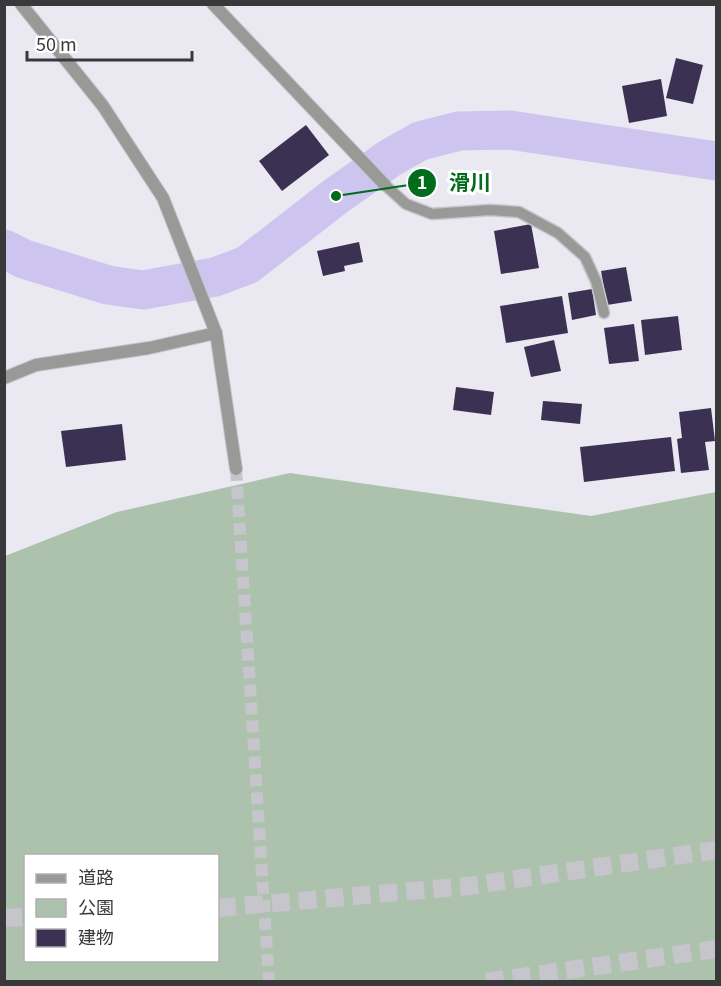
<svg xmlns="http://www.w3.org/2000/svg" width="721" height="986" viewBox="0 0 721 986" font-family="Georgia,'Noto Sans JP',serif">
<rect width="100%" height="100%" fill="#eae8f0"/>
<path fill="#acc2ac" fill-rule="evenodd" d="M 290,473 L 591,516 L 716,492 L 716,981 L 5,981 L 5,556 L 117,512 ZM 26,856 L 218,856 L 218,960 L 26,960 Z"/>
<g fill="none" stroke-linecap="round" stroke-linejoin="round">
<path stroke="#cdc4ef" stroke-width="39" d="M 4,249 L 24,259 L 108,285 L 143,290 L 215,277 L 247,265 L 336,196 L 390,158 L 420,141 L 459,131 L 510,130 L 716,161"/>
</g>
<g fill="#3a3153">
<path d="M 676,58 L 703,65 L 693,104 L 666,98 Z"/>
<path d="M 661,79 L 667,116 L 629,123 L 622,86 Z"/>
<path d="M 306,125 L 329,155 L 282,191 L 259,161 Z"/>
<path d="M 531,224 L 539,268 L 501,274 L 494,231 Z"/>
<path d="M 359,242 L 363,262 L 344,266 L 345,271 L 323,276 L 317,251 Z"/>
<path d="M 626,267 L 632,301 L 607,305 L 601,271 Z"/>
<path d="M 592,289 L 596,315 L 572,320 L 568,293 Z"/>
<path d="M 562,296 L 568,333 L 506,343 L 500,306 Z"/>
<path d="M 678,316 L 682,350 L 645,355 L 641,320 Z"/>
<path d="M 634,324 L 639,361 L 609,364 L 604,328 Z"/>
<path d="M 554,340 L 561,371 L 531,377 L 524,347 Z"/>
<path d="M 456,387 L 494,392 L 491,415 L 453,410 Z"/>
<path d="M 543,401 L 582,404 L 580,424 L 541,420 Z"/>
<path d="M 711,408 L 715,441 L 705,442 L 709,470 L 681,473 L 677,439 L 682,438 L 679,412 Z"/>
<path d="M 122,424 L 126,460 L 66,467 L 61,431 Z"/>
<path d="M 671,437 L 675,471 L 584,482 L 580,447 Z"/>
</g>
<g fill="none" stroke-linecap="round" stroke-linejoin="round">
<path stroke="#c7c5cc" stroke-width="12" stroke-dasharray="12 6" stroke-linecap="butt" d="M 236,469 L 269,982"/>
<g stroke="#c7c5cc" stroke-width="18" stroke-dasharray="18 9" stroke-linecap="butt">
<path d="M 218,908 L 468,886 L 716,850"/>
<path d="M 4,918 L 26,917"/>
<path d="M 486,982 L 716,949"/>
</g>
<defs>
<path id="service" d="M 385,185 L 406,204 L 432,214 L 490,210 L 519,212 L 558,233 L 585,257 L 596,281 L 604,313"/>
<g id="minor">
<path d="M 213,4 L 385,185"/>
<path d="M 4,378 L 36,365 L 149,348 L 216,333"/>
</g>
<path id="tertiary" d="M 21,4 L 103,106 L 163,198 L 216,333 L 236,469"/>
</defs>
<use href="#service" stroke="#c7c5cc" stroke-width="13"/>
<use href="#minor" stroke="#c7c5cc" stroke-width="14"/>
<use href="#tertiary" stroke="#c7c5cc" stroke-width="14"/>
<use href="#service" stroke="#989a98" stroke-width="10"/>
<use href="#minor" stroke="#989a98" stroke-width="12"/>
<use href="#tertiary" stroke="#989a98" stroke-width="12"/>
</g>
<path fill="none" stroke="#016c1c" stroke-width="2" d="M336 196L422 183"/>
<g fill="#016c1c" stroke="#fff" stroke-width="2">
<circle cx="336" cy="196" r="6"/>
<circle cx="422" cy="183" r="15"/>
</g>
<g font-size="18" text-anchor="middle" font-weight="bold" fill="#fff">
<text x="422" y="189">1</text>
</g>
<g font-size="21" text-anchor="middle" font-weight="bold" fill="#016c1c" stroke="#fff" stroke-width="6" stroke-linejoin="round" paint-order="stroke">
<text x="470" y="190">滑川</text>
</g>
<rect width="721" height="986" fill="none" stroke="#39393c" stroke-width="12"/>
<rect x="24" y="854" width="195" height="108" fill="#ffffff" stroke="#b0b0b1" stroke-width="1.5"/>
<rect x="36" y="874" width="30" height="9" fill="#989a98" stroke="#b0b0b1" stroke-width="1.5"/>
<text x="78" y="884" font-size="18" fill="#39393c">道路</text>
<rect x="36" y="899" width="30" height="18" fill="#acc2ac" stroke="#b0b0b1" stroke-width="1.5"/>
<text x="78" y="914" font-size="18" fill="#39393c">公園</text>
<rect x="36" y="929" width="30" height="18" fill="#3a3153" stroke="#b0b0b1" stroke-width="1.5"/>
<text x="78" y="944" font-size="18" fill="#39393c">建物</text>
<path d="M27 51v9h165v-9" fill="none" stroke="#39393c" stroke-width="3"/>
<text x="36" y="51" font-size="18" fill="#39393c" stroke="#ffffff" stroke-width="4.5" paint-order="stroke">50 m</text>
</svg>
